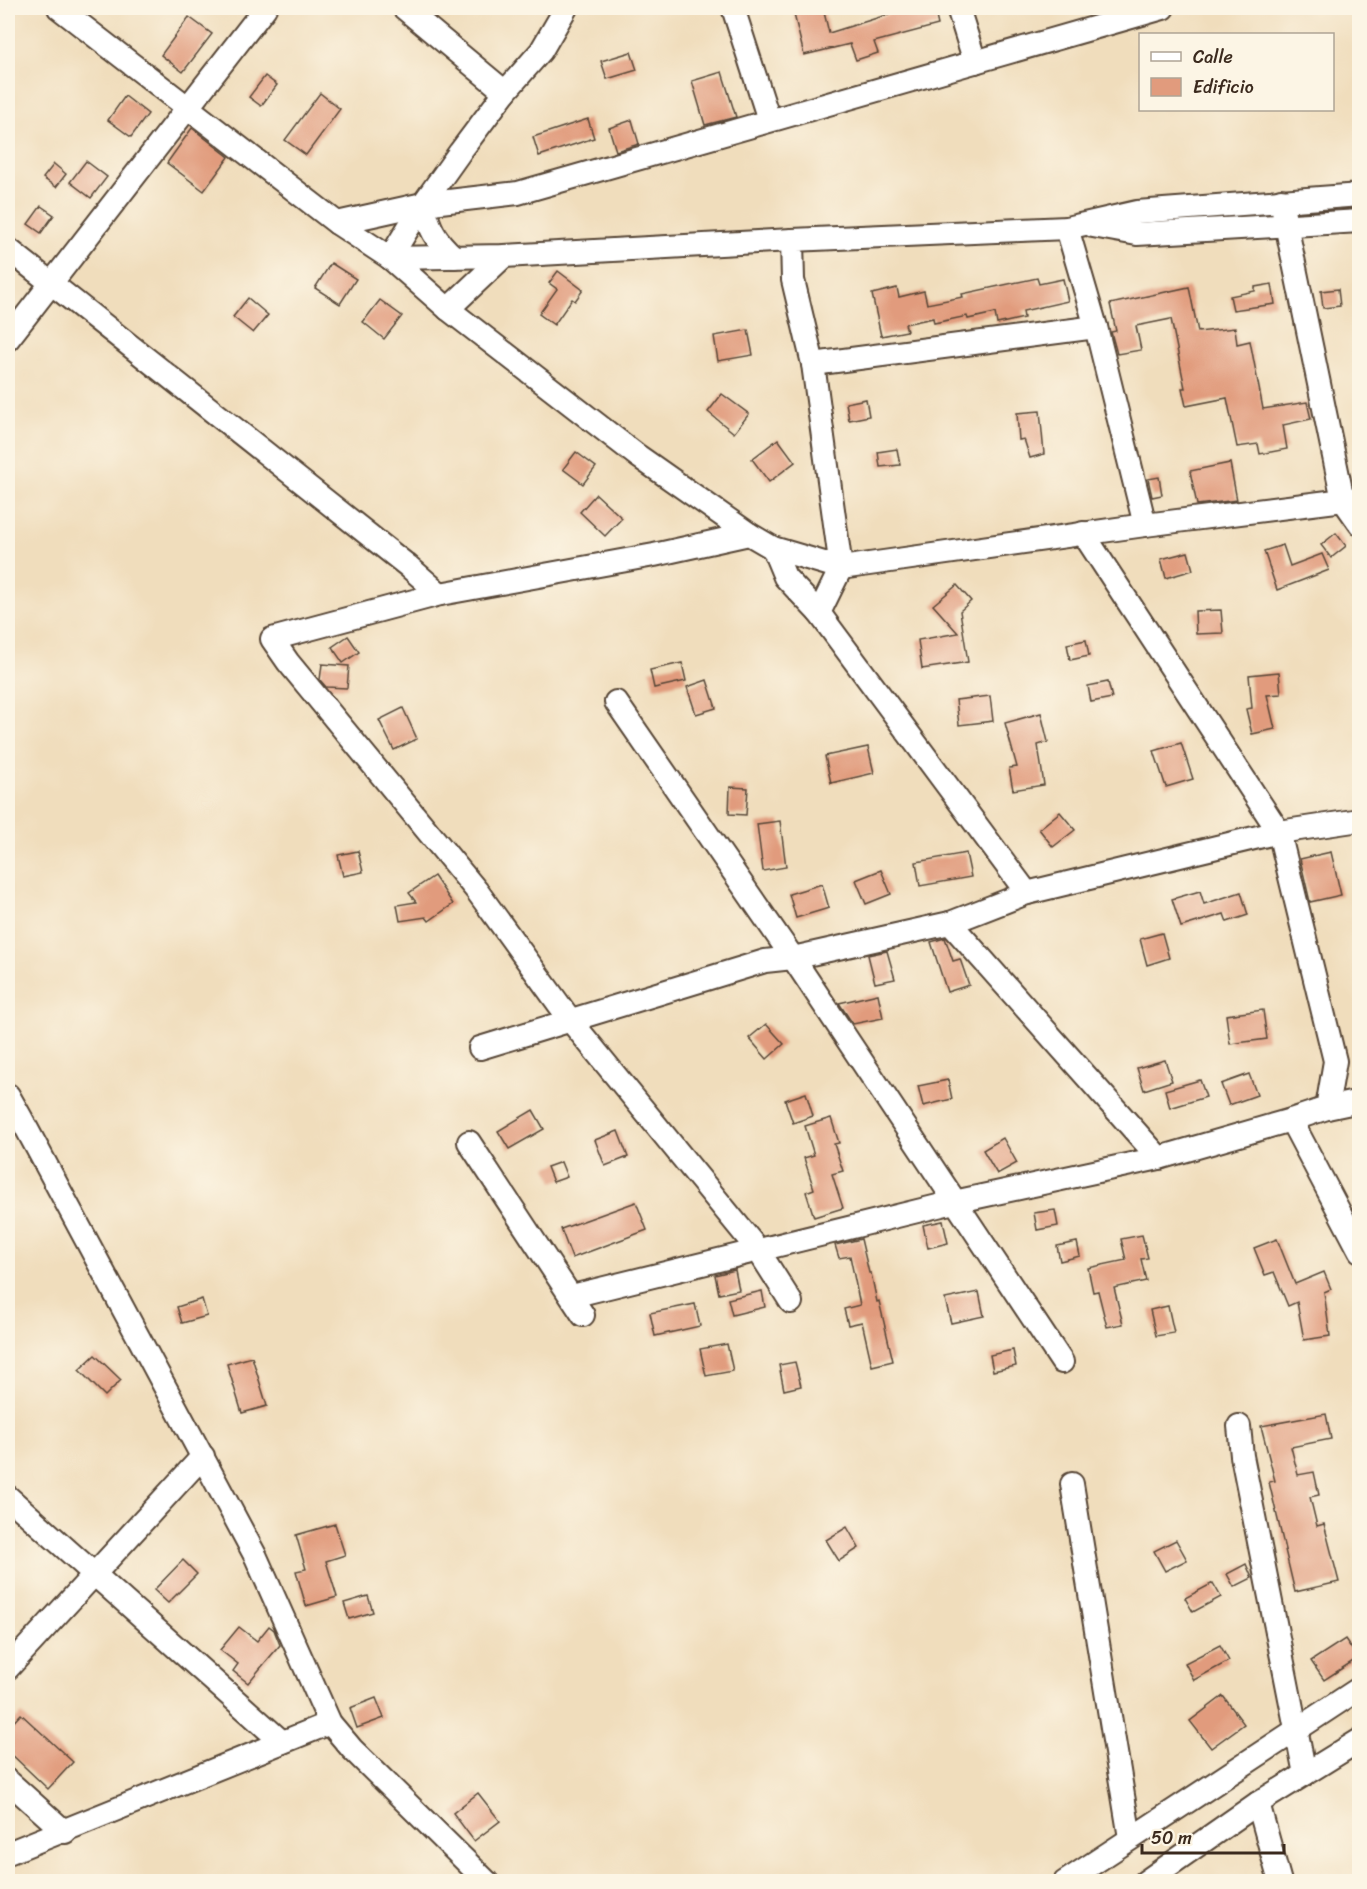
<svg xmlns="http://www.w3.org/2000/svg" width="1367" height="1889" viewBox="0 0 1367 1889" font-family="Sriracha,sans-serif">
<rect width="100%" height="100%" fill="#fcf5e5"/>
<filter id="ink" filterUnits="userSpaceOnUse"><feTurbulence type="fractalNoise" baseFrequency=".0167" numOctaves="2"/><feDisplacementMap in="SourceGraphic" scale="12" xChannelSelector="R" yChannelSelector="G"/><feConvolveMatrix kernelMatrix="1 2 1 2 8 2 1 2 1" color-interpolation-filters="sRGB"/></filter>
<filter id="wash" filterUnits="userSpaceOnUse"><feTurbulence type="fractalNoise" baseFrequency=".008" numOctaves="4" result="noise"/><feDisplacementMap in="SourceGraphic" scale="24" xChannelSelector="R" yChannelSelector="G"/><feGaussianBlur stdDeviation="1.35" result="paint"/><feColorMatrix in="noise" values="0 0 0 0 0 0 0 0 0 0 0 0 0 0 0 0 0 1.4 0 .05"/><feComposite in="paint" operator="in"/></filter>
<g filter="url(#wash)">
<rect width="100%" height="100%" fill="#f0ddbc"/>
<g id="blocks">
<g fill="#e19b7d">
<path d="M 804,8 L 823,8 L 829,33 L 893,13 L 892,10 L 900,8 L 934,8 L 938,25 L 874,42 L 878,53 L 856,60 L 850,44 L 804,55 L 793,10 Z"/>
<path d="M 189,17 L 212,34 L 183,72 L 161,55 Z"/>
<path d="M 631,52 L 637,70 L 607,79 L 601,61 Z"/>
<path d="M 722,72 L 736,117 L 705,125 L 692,81 Z"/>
<path d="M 265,76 L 277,85 L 261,106 L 249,97 Z"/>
<path d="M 320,93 L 340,109 L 306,155 L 285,140 Z"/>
<path d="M 125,96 L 148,114 L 131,137 L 108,120 Z"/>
<path d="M 588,119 L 594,138 L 539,156 L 533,137 Z"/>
<path d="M 632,120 L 639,144 L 616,151 L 609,128 Z"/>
<path d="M 192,128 L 229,157 L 204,191 L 167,163 Z"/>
<path d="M 86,161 L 107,177 L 91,198 L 70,182 Z"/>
<path d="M 54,164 L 66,174 L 56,187 L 43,178 Z"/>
<path d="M 41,206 L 54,215 L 41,233 L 28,224 Z"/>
<path d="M 331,263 L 356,279 L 340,304 L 315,288 Z"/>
<path d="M 558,271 L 583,290 L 575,301 L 572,299 L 554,325 L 539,314 L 557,289 L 549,283 Z"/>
<path d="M 1037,278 L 1039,284 L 1063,279 L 1068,301 L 1023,311 L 1024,318 L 997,324 L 995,313 L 968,319 L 967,316 L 934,323 L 933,318 L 905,324 L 907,331 L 881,336 L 872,294 L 897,288 L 899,297 L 924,291 L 927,304 L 963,297 L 962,294 Z"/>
<path d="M 1272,284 L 1275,304 L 1233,310 L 1230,296 L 1255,291 L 1255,287 Z"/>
<path d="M 1189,287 L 1198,332 L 1235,328 L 1237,344 L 1250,341 L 1263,409 L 1307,402 L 1311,419 L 1283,425 L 1287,449 L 1260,454 L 1258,444 L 1237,447 L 1227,398 L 1186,406 L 1182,388 L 1185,388 L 1171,319 L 1136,326 L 1141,350 L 1117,354 L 1111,332 L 1116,331 L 1110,304 Z"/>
<path d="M 1338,289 L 1340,306 L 1323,308 L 1321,291 Z"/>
<path d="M 248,298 L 268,315 L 253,333 L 233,317 Z"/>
<path d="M 380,300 L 402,316 L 384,339 L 363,322 Z"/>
<path d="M 748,330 L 753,355 L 718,361 L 714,336 Z"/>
<path d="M 722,394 L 749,414 L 734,433 L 708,412 Z"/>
<path d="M 866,399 L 869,416 L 849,420 L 846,403 Z"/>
<path d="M 1040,411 L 1044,454 L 1030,458 L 1024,439 L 1019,440 L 1017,413 Z"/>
<path d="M 778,439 L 795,462 L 769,482 L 752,459 Z"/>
<path d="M 897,449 L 900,465 L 880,467 L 878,452 Z"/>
<path d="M 576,452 L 596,467 L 583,484 L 563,469 Z"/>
<path d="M 1230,463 L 1237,500 L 1197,505 L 1190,471 Z"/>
<path d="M 1159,477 L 1162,495 L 1152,497 L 1148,479 Z"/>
<path d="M 596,494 L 622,518 L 605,536 L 580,512 Z"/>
<path d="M 1336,533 L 1346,546 L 1331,558 L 1321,545 Z"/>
<path d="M 1283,545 L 1290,566 L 1322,554 L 1329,570 L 1277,590 L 1264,551 Z"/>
<path d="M 1188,552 L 1193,570 L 1166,578 L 1161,559 Z"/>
<path d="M 957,585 L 971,601 L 960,611 L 968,662 L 922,669 L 918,640 L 958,633 L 933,605 Z"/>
<path d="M 1221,610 L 1223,633 L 1196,634 L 1195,611 Z"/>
<path d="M 348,636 L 359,652 L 343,663 L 332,647 Z"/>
<path d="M 1086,640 L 1089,656 L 1070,660 L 1067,644 Z"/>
<path d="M 682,663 L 686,681 L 654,688 L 650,670 Z"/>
<path d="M 322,664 L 349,666 L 347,688 L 326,687 L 320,680 Z"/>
<path d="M 1279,672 L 1281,694 L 1267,695 L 1275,729 L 1252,734 L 1246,709 L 1252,708 L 1249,675 Z"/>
<path d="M 707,680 L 716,708 L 696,714 L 687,687 Z"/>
<path d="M 1108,682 L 1112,698 L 1091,702 L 1088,686 Z"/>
<path d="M 990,696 L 993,721 L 959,725 L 956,700 Z"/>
<path d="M 403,708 L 417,739 L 394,750 L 379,720 Z"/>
<path d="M 1041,713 L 1048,742 L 1038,745 L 1044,785 L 1013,790 L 1009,768 L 1017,767 L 1005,723 Z"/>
<path d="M 1181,743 L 1193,779 L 1166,787 L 1154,751 Z"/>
<path d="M 868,747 L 874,773 L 831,783 L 825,756 Z"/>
<path d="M 730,787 L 748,788 L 746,815 L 729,814 Z"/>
<path d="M 1060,812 L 1075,830 L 1053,847 L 1039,829 Z"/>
<path d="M 780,821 L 786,867 L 763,871 L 757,824 Z"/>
<path d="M 358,851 L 363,872 L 343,876 L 338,855 Z"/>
<path d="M 1331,852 L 1341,895 L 1310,902 L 1300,859 Z"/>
<path d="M 966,853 L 971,877 L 920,886 L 916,862 Z"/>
<path d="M 881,870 L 891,894 L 866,904 L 856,880 Z"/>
<path d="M 434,876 L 453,904 L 429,921 L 426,917 L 400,921 L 397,905 L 416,902 L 409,893 Z"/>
<path d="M 822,884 L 829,908 L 796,918 L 789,894 Z"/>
<path d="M 1200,891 L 1204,904 L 1241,892 L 1248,915 L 1227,922 L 1224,914 L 1181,927 L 1172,899 Z"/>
<path d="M 1162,933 L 1169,958 L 1147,965 L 1140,939 Z"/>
<path d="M 945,938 L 953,961 L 960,959 L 969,985 L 947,992 L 931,942 Z"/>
<path d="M 887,951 L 895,979 L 875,983 L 868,955 Z"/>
<path d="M 878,994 L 883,1018 L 853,1024 L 839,1003 Z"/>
<path d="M 1263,1010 L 1267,1039 L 1230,1044 L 1226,1015 Z"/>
<path d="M 766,1024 L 784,1044 L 767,1059 L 749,1038 Z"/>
<path d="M 1165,1060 L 1172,1081 L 1144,1090 L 1137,1068 Z"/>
<path d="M 1249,1074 L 1257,1095 L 1229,1105 L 1221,1084 Z"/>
<path d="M 948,1080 L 952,1099 L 923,1106 L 918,1086 Z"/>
<path d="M 1200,1080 L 1206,1097 L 1170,1108 L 1165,1090 Z"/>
<path d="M 806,1093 L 813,1116 L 793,1123 L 785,1100 Z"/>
<path d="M 533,1110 L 544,1129 L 509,1149 L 498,1131 Z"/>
<path d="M 831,1118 L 839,1143 L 834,1144 L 843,1171 L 832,1174 L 843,1208 L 814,1217 L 806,1192 L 814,1189 L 804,1158 L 814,1155 L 805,1126 Z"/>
<path d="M 618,1131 L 628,1157 L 605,1166 L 595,1140 Z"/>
<path d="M 1003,1138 L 1017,1163 L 997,1174 L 983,1150 Z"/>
<path d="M 561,1162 L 567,1177 L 553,1182 L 547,1167 Z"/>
<path d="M 636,1202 L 647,1230 L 572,1258 L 561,1229 Z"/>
<path d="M 1055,1210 L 1058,1226 L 1037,1230 L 1034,1213 Z"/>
<path d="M 943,1221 L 948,1243 L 928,1248 L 923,1225 Z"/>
<path d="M 1142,1235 L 1148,1258 L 1141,1259 L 1146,1281 L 1114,1288 L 1123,1324 L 1107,1327 L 1098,1291 L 1093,1292 L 1088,1268 L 1126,1260 L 1121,1239 Z"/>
<path d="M 861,1239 L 869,1273 L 871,1273 L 877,1302 L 879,1301 L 893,1361 L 872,1366 L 862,1322 L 848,1325 L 844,1309 L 860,1305 L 850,1256 L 839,1258 L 835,1245 Z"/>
<path d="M 1277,1239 L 1295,1284 L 1324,1272 L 1331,1289 L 1324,1292 L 1330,1336 L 1304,1340 L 1297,1302 L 1288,1306 L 1274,1272 L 1265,1275 L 1254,1248 Z"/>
<path d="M 1077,1242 L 1080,1256 L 1060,1261 L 1057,1246 Z"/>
<path d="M 735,1270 L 739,1290 L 719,1294 L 715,1275 Z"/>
<path d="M 762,1291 L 765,1307 L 732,1315 L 728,1299 Z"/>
<path d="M 979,1292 L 984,1316 L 951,1323 L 945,1299 Z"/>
<path d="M 202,1299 L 207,1316 L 182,1323 L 177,1307 Z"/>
<path d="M 695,1304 L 700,1326 L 655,1336 L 650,1313 Z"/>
<path d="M 1168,1306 L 1174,1333 L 1156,1336 L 1150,1310 Z"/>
<path d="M 727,1344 L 733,1371 L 706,1376 L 700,1349 Z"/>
<path d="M 1013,1350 L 1016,1366 L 993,1371 L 990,1355 Z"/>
<path d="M 95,1355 L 121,1380 L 105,1396 L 79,1370 Z"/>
<path d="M 252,1357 L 267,1406 L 242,1413 L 227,1364 Z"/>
<path d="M 795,1362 L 801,1386 L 784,1390 L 779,1365 Z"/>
<path d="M 1326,1414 L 1331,1439 L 1291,1447 L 1298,1475 L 1314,1472 L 1319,1495 L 1310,1497 L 1317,1526 L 1324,1524 L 1339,1582 L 1295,1592 L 1269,1482 L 1275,1481 L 1261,1426 Z"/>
<path d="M 335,1524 L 345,1555 L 326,1561 L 337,1597 L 306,1606 L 296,1571 L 306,1569 L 296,1535 Z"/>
<path d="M 847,1527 L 859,1548 L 839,1561 L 826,1540 Z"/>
<path d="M 1176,1540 L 1187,1560 L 1165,1571 L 1154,1551 Z"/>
<path d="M 183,1560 L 197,1574 L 168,1603 L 154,1590 Z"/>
<path d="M 1246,1564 L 1252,1578 L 1234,1587 L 1227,1574 Z"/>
<path d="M 1213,1583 L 1221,1597 L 1193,1612 L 1185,1598 Z"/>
<path d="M 368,1596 L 373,1612 L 349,1619 L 344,1603 Z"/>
<path d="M 269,1626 L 274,1630 L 280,1645 L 248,1683 L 233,1671 L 238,1664 L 220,1650 L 239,1627 L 257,1641 Z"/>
<path d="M 1345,1639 L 1358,1658 L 1324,1680 L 1311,1661 Z"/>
<path d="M 1220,1645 L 1229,1661 L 1194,1680 L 1185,1663 Z"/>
<path d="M 1223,1696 L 1244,1724 L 1211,1748 L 1190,1721 Z"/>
<path d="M 376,1698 L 384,1718 L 357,1728 L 350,1708 Z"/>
<path d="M 21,1714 L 73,1762 L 48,1789 L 8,1751 L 8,1728 Z"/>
<path d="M 478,1793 L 500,1821 L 474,1841 L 453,1813 Z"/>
</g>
</g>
</g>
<g filter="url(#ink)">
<use href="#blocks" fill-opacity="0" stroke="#564536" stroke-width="1.5"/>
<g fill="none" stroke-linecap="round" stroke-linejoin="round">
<defs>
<g id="minor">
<path d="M 59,8 L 337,223 L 390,258 L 448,309 L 638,456 L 749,534"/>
<path d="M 404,8 L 505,92"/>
<path d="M 733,8 L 769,120"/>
<path d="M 958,8 L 975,62"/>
<path d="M 1281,200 L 1343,500 L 1360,524"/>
<path d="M 423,204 C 430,229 434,239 454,257"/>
<path d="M 337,223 L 423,204 L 518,193 L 1163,8"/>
<path d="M 1093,226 L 1137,234 L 1360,221"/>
<path d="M 1067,228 L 1096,327 L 1145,525"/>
<path d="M 8,249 L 408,566 L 440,594"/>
<path d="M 390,258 L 504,256 L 792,240"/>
<path d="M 390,258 L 423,204 L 460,152 L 505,92 L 541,51 L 566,8"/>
<path d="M 448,309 L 504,256"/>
<path d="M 8,339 L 265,8"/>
<path d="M 813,364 L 1096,327"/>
<path d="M 1083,533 L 1279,832 L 1335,1061 L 1327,1108"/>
<path d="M 773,548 L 785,577 L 819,613 L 1027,893"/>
<path d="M 819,613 L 841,568 L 813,364 L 793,280 L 792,240 L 1067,228 L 1137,212 L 1360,195"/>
<path d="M 616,702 L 793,958 L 1062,1362"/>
<path d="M 950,923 L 1159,1158"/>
<path d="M 480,1048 L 765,961 L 793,958 L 950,923 L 1027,893 L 1279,832 L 1360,820"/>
<path d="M 8,1095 L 21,1118 L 256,1557 L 330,1723 L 352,1749 L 487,1882"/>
<path d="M 1291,1120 L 1360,1251"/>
<path d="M 469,1142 L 583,1315"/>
<path d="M 572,1296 L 954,1202 L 1159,1158 L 1291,1120 L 1327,1108 L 1360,1101"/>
<path d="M 791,1302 L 758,1250 L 571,1021 L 477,891 L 288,662 L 272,639 L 440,594 L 654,555 L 749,534 L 773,548 L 841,568 L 1145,525 L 1360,498"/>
<path d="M 1239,1426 L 1242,1456 L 1305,1774"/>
<path d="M 1072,1484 L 1130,1838"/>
<path d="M 8,1497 L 282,1742"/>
<path d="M 8,1668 L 203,1456"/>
<path d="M 8,1781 L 65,1832"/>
<path d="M 1258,1803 L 1280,1882"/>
<path d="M 8,1853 L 330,1723"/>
<path d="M 1065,1882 L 1360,1688"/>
<path d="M 1145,1882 L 1258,1803 L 1360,1740"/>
</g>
</defs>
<use href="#minor" stroke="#564536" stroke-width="26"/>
<use href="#minor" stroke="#fff" stroke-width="22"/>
</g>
</g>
<rect width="1367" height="1889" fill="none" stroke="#fcf5e5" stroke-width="30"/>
<rect x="1139" y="33" width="195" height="78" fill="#fcf5e5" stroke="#afa495" stroke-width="1.5"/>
<rect x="1151" y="52" width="30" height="9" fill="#ffffff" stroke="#afa495" stroke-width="1.5"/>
<text x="1193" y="63" font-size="18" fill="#3b2a1e">Calle</text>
<rect x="1151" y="78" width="30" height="18" fill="#e19b7d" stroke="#afa495" stroke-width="1.5"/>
<text x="1193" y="93" font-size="18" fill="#3b2a1e">Edificio</text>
<path d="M1142 1844v9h142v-9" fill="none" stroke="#3b2a1e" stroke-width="3"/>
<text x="1151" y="1844" font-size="18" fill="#3b2a1e" stroke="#fcf5e5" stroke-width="4.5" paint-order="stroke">50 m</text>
</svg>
